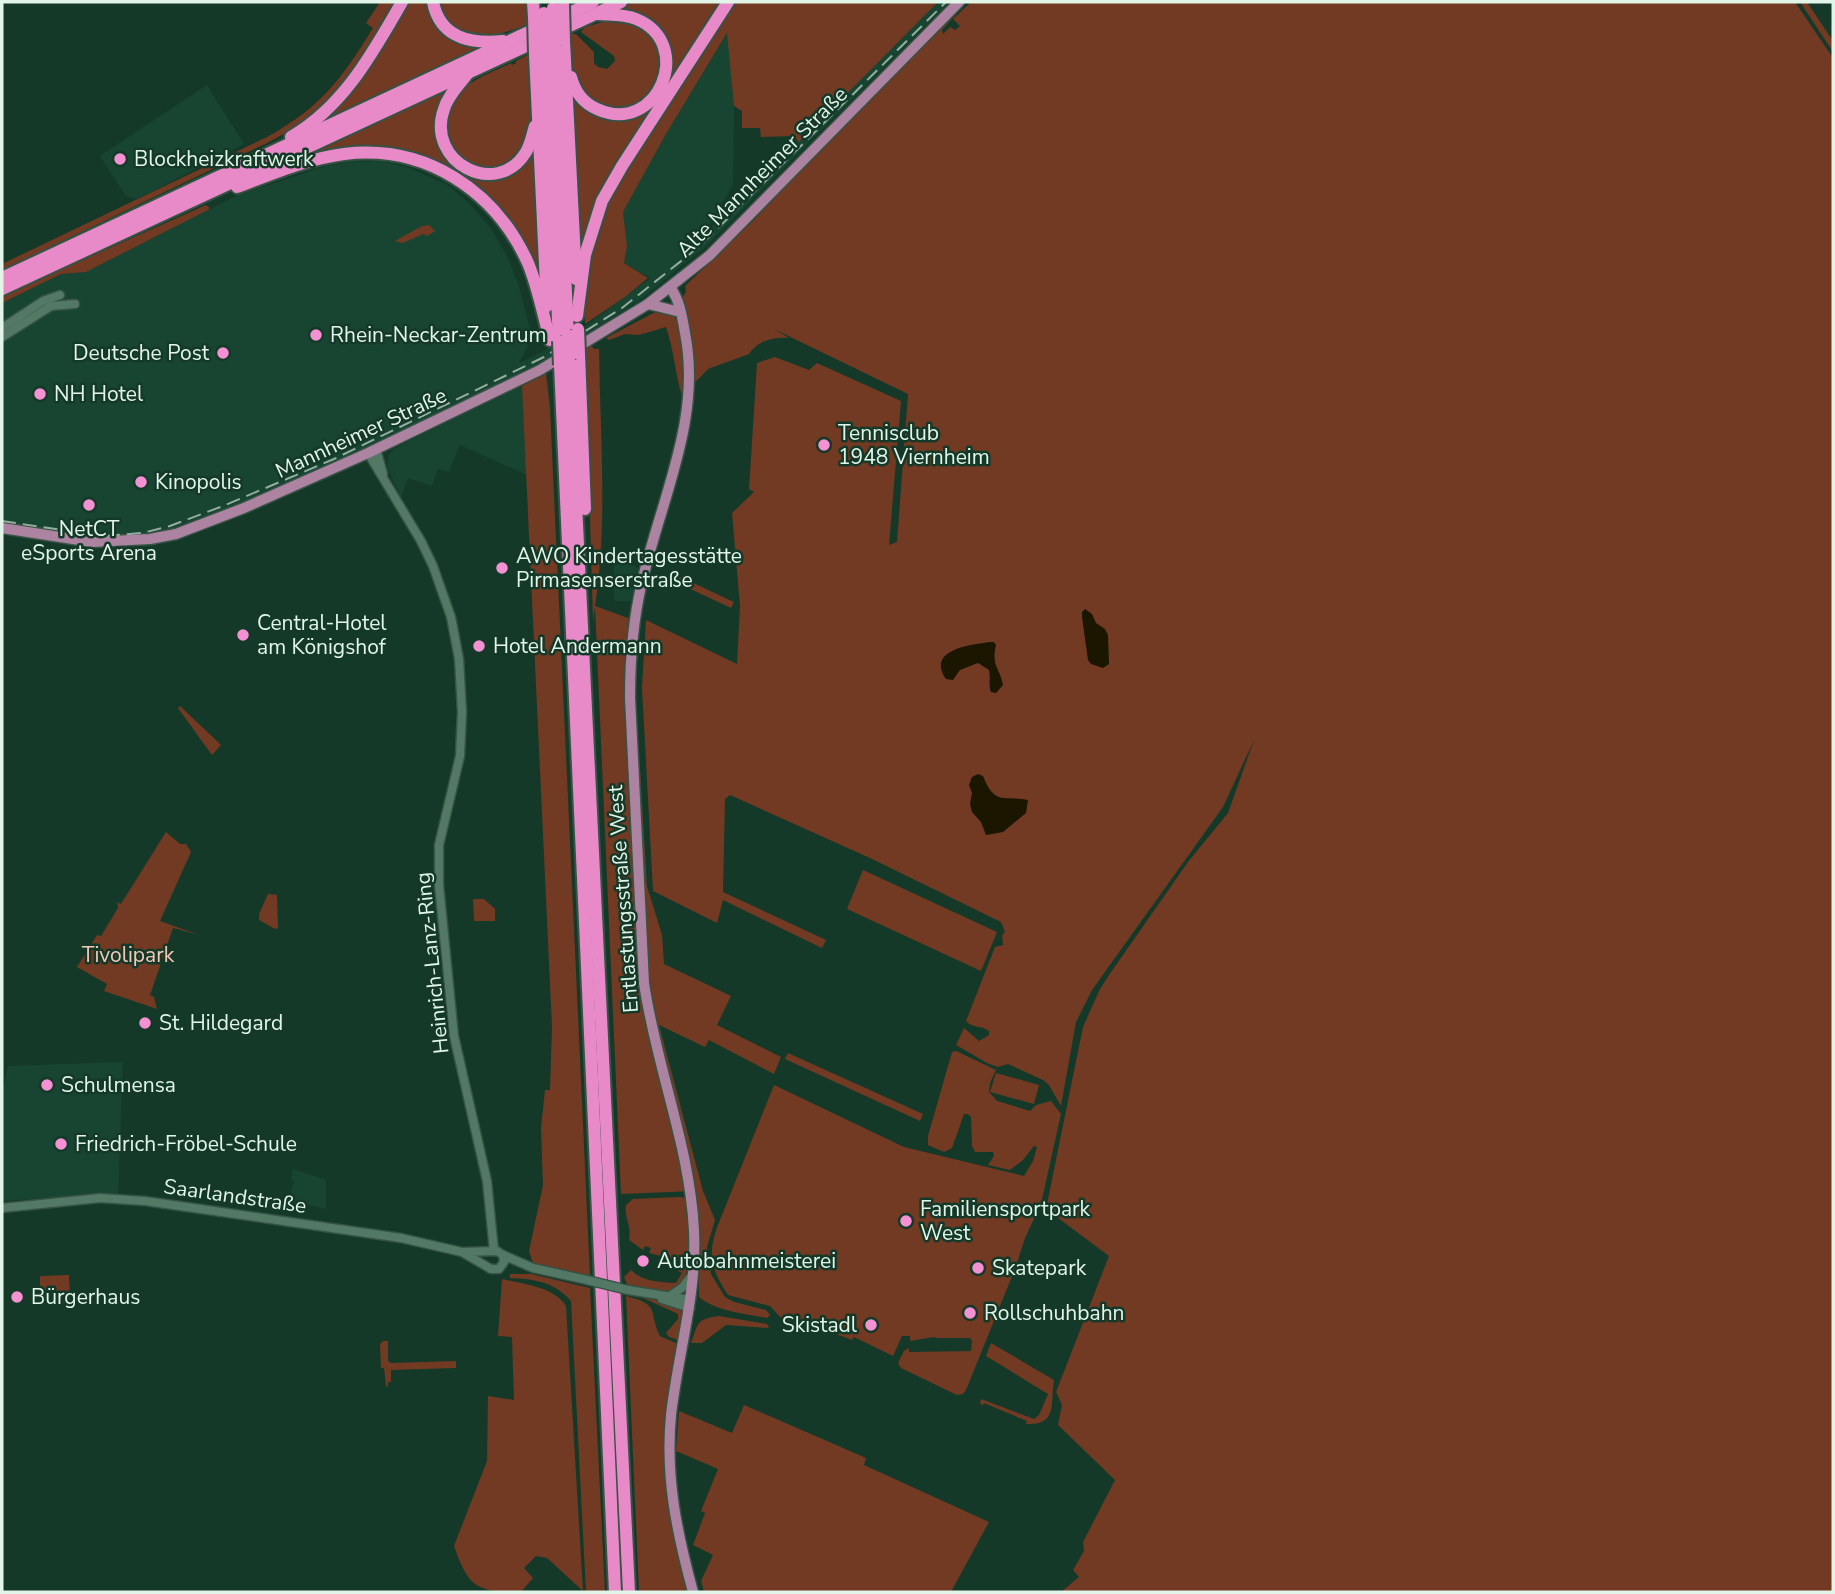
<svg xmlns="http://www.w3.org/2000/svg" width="1835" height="1594" viewBox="0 0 1835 1594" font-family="'Nunito Sans',sans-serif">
<rect width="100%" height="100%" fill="#153928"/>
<g fill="#184531">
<path d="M 938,2 L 949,2 L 705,247 L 641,299 L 544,361 L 383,440 L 251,499 L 177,527 L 138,536 L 90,538 L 2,524 L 2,303 L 61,274 L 86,272 L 238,195 L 326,166 L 351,162 L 380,161 L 410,168 L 448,185 L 472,206 L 492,230 L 506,254 L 518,283 L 531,333 L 531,339 L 519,363 L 540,353 L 591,322 L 651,278 L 624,263 L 627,245 L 623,212 L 666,134 L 728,32 L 734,106 L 733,185 L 705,233 Z"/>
<path d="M 207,85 L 244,144 L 137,199 L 126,196 L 100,156 Z"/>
<path d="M 522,386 L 527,475 L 460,445 L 449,472 L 438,469 L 432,486 L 408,478 L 401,498 L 387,466 L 389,454 L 397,447 Z"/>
<path d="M 614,560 L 621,560 L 638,568 L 631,601 L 614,601 Z"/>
<path d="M 123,1062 L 118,1194 L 2,1201 L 2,1094 L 8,1066 Z"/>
<path d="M 293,1169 L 326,1180 L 326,1209 L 303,1204 L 303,1207 L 293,1206 L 294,1197 L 289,1196 L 294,1181 L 291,1180 Z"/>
</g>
<g fill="#723923">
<path d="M 380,2 L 397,2 L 344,87 L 298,126 L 269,142 L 2,270 L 2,264 L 267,137 C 321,107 341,80 373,28 L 366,23 Z"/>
<path d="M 405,2 L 429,2 L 432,14 L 484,47 L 307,130 L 324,117 Z"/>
<path d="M 437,2 L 526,2 L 528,24 C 492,39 452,49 437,2 Z"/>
<path d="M 633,2 L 938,2 L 799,142 L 793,136 L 761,137 L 760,128 L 742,128 L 742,111 L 734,106 L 727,33 L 666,134 L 623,212 L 627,246 L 624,263 L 648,278 L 625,297 L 585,324 L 585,283 L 581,262 L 571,88 L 613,116 L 660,93 L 662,38 L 611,12 Z"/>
<path d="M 964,2 L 967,2 L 942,30 L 943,34 L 950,27 L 955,30 L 960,26 L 953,19 L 971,2 L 1795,2 L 1833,58 L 1833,1592 L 1061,1592 L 1079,1577 L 1073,1570 L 1084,1551 L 1083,1542 L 1115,1480 L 1058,1425 L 1062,1405 L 1056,1392 L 1109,1256 L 1046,1209 L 1083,1027 L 1100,989 L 1109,975 L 1188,862 L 1228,813 L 1254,740 L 1223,807 L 1092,990 L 1076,1022 L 1061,1106 L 1049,1085 L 1043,1080 L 1008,1064 L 998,1067 L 987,1063 L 956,1045 L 964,1028 L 979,1041 L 989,1035 L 989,1031 C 982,1025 973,1029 966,1021 L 995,947 L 1003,945 L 1002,935 L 1005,932 L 1001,922 L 870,858 L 730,795 L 725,799 L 723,892 L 826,940 L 822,948 L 723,900 L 717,923 L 653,891 L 642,688 L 646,620 L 737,664 L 740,606 L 732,513 L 754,492 L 749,489 L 757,363 L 775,357 L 809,370 L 817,363 L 901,401 L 889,545 L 897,542 L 908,394 L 774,329 L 789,338 C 773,337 757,341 749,354 L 708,369 L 682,396 C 675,373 674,350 666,327 L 639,335 L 625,334 L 609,340 L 606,338 L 659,310 L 671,313 L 676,319 L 686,317 L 682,298 L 686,292 L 685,286 L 754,220 L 852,114 Z"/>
<path d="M 1800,2 L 1807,2 L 1833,41 L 1833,52 Z"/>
<path d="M 610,20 C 649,20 675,56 653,91 C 647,100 636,105 625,107 C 600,113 581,94 572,71 C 568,59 570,47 570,34 L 576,34 L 594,52 L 594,63 L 598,67 L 607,69 L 615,61 L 614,56 L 581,32 L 585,27 Z"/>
<path d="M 529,54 C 531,81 537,114 526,139 C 498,202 415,148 456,96 C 469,80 493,72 511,63 L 512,65 L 516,63 L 516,61 Z"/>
<path d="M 456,84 C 449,92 440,101 437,111 C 428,138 447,175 478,177 C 494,178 517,157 534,154 L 542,296 L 497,208 L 414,156 L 299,158 Z"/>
<path d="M 206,205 L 210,208 L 208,210 L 86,272 L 61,274 L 2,303 L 2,296 Z"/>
<path d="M 429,225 L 435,231 L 427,236 L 423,234 L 403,243 L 395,241 L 422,226 Z"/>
<path d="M 590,344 L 594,349 L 599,349 C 600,434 608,522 595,606 L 631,619 L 647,886 L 662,935 L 664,964 L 731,996 L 717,1025 L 781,1057 L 774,1074 L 709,1040 L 705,1047 L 659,1025 L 703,1191 L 715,1220 L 707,1247 L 711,1274 L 725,1297 L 734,1302 L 766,1310 L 770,1315 L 767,1318 C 746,1314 715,1311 699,1297 L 699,1237 L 695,1191 L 621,1194 L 595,607 L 593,620 L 585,348 Z"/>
<path d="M 546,373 L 550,408 L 590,1276 L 533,1263 L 529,1251 L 543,1185 L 541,1128 L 545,1090 L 550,1090 L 552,1027 L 522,386 Z"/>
<path d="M 672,573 L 734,602 L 731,608 L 669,579 Z"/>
<path d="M 180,706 L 221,745 L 212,755 L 178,708 Z"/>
<path d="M 166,832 L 180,844 L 186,844 L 191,852 L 160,921 L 199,935 L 173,928 L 150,995 L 154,997 L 157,1009 L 104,991 L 107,984 L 77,967 L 97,935 L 101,936 L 118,908 L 117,902 L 121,904 Z"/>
<path d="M 863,870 L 997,932 L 981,971 L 847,909 Z"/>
<path d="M 268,894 L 277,895 L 278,928 L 275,929 L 259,920 L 259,914 Z"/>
<path d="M 473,899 L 484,899 L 495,909 L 495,921 L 474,921 Z"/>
<path d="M 956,1051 L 996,1070 L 990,1083 L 989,1092 L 997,1101 L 1030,1111 L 1036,1105 L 1051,1101 L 1061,1114 L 1041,1204 L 1025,1238 L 1015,1269 L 966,1390 L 963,1394 L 957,1395 L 901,1368 L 898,1363 L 904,1351 L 909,1348 L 909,1352 L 971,1351 L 972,1341 L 970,1338 L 937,1338 L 934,1337 L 910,1341 L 910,1336 L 902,1336 L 893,1356 L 854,1337 L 852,1340 L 820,1328 L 819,1330 L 782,1319 L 770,1306 L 728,1295 C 711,1269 707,1255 718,1225 L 774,1085 L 904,1147 L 1024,1176 L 1033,1161 L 1037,1147 L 1034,1146 L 1023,1160 L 1010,1170 L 988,1165 L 994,1156 L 993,1152 L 975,1152 L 972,1146 L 971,1117 L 968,1114 L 964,1114 L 952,1148 L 944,1152 L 928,1145 L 928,1136 L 952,1052 Z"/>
<path d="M 788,1053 L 923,1114 L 920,1121 L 785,1059 Z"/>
<path d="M 996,1073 L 1039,1085 L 1034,1104 L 990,1092 Z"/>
<path d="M 679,1197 L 687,1198 C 690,1219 697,1285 670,1291 C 657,1295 639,1287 627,1284 L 624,1277 L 631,1270 C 642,1282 662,1282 676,1283 L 682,1273 L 678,1271 L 682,1261 L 649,1253 L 651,1248 L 645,1246 L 643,1250 L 629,1240 C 632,1225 624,1219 626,1205 L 633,1199 Z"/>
<path d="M 510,1274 L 531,1274 L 590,1288 L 605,1592 L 586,1592 L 571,1301 C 555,1282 534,1279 510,1278 Z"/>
<path d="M 69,1275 L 70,1303 L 62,1303 L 62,1291 L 40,1292 L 40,1276 Z"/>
<path d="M 502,1279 C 524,1284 554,1287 566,1306 L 583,1591 L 547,1558 L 536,1556 L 524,1568 L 533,1578 L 521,1592 C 476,1592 469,1588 454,1546 L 487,1461 L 488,1396 L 514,1400 L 512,1337 L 498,1336 Z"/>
<path d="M 626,1296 C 661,1305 648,1310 660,1336 L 678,1344 L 666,1429 L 666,1493 L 687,1592 L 639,1592 Z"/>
<path d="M 639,1296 L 659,1301 L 681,1310 L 682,1323 L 678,1340 L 669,1337 L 666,1333 L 678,1319 L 678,1314 Z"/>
<path d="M 719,1316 L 767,1324 L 769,1328 L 726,1325 L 702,1343 L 691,1343 C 698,1324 696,1319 719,1316 Z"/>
<path d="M 383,1341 L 388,1341 L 388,1361 L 391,1363 L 456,1361 L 456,1368 L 391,1370 L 391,1382 L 388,1382 L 388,1387 L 386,1386 L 384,1368 L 381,1368 L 380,1344 Z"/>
<path d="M 991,1343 L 1054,1380 C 1050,1401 1059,1426 1026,1424 L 1027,1421 L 984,1403 L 983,1405 L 980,1404 L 981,1399 L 1034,1419 L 1039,1415 L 1048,1394 L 986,1356 Z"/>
<path d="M 744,1405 L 866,1458 L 864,1465 L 989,1522 L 951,1592 L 704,1592 L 701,1581 L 713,1555 L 693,1545 L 705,1513 L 701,1511 L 718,1469 L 676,1451 L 679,1411 L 732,1433 Z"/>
</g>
<g fill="#1a1600">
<path d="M 1085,609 L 1092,614 L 1096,623 L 1105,629 L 1108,635 L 1109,664 L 1103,668 L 1091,664 L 1088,660 L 1082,617 L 1082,612 Z"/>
<path d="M 990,642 L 994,642 L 996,645 C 991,666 1000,668 1003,685 L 996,693 L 991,692 C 988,685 991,677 989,670 L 978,663 L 960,670 L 953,680 L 946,679 C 926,649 971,645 990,642 Z"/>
<path d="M 978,774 L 983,776 C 995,806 1003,795 1028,800 L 1026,813 L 1003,832 L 986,835 L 981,822 L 972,812 L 970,804 L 972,793 L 969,785 L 972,777 Z"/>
</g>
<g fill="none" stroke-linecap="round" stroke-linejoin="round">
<defs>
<g id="minor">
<path d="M 2,328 L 43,301 L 60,295"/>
<path d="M 2,337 L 51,306 L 75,304"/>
<path d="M 376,449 L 383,474"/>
<path d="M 368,453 L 421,541 L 433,566 L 451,617 L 459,659 L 462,712 L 460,756 L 439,845 L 439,885 L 454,1036 L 487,1181 L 494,1251"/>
<path d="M 2,1208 L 100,1198 L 145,1201 L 401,1238 L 462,1252 L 497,1251 L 503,1255 L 504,1262 L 499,1269 L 491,1269 L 462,1252"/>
<path d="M 503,1255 L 533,1268 L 587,1280"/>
<path d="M 628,1290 L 691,1300"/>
<path d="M 670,1296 L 683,1287 L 692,1275"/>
<path d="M 662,1299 L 690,1308"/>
</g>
<g id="major">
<path d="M 671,288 C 680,302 682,316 685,333 C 702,419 661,499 642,582 C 633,620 630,659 630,698 L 644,983 C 656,1067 690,1146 694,1231 C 697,1294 678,1353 671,1415 C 665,1477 677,1533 693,1592"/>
<path d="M 648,304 L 676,311"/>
<path d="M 2,528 L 92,542 L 150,539 L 176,534 L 244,508 L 368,453 L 540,370 L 648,304 L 710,255 L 959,2"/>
</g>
<g id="highway">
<path d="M 433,2 C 440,38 470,44 503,41"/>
<path d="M 533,2 L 534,17"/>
<path d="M 564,41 L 576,279"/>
<path d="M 554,46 L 568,335"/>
<path d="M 545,50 L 559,341"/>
<path d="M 535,54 L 547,306"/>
<path d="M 468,73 C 460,84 448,95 444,109 C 425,162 497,200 526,152 C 531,144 532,135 535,126"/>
<path d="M 571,77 C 575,92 583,103 597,109 C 658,137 696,43 636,19 C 624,14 611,15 598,14"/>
<path d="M 291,137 C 344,106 372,54 402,2"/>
<path d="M 237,187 C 272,174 306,159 344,154 C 425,144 495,190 528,263 C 538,287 543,314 550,340"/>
<path d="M 2,278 L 593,2"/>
<path d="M 2,289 L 621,2"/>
<path d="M 577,316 L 585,255 L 602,201 L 622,166 L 728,2"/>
<path d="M 579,354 L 585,509"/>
<path d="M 569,360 L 629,1592"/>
<path d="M 560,365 L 615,1592"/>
</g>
</defs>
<use href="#minor" stroke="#365345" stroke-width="11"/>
<use href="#major" stroke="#365345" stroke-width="13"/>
<use href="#highway" stroke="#365345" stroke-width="16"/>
<use href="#minor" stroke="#537865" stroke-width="8"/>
<use href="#major" stroke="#ac83a0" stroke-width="10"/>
<use href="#highway" stroke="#e88ac8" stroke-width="12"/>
<path stroke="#93ad9f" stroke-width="2" stroke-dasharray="14 7" stroke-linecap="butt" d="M 2,521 L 102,536 L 142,533 L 170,526 L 223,506 L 334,459 L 544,357 L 622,308 L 700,246 L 946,2"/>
<defs>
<path id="minor-bridge" d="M 587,1280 L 628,1290"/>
<g id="highway-bridge">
<path d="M 563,4 L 564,41"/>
<path d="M 553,8 L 554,46"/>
<path d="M 544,13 L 545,50"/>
<path d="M 534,17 L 535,54"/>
<path d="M 578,329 L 579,354"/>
<path d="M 568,335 L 569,360"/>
<path d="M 559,341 L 560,365"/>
</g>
</defs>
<use href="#minor-bridge" stroke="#365345" stroke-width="11" stroke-linecap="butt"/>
<use href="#highway-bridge" stroke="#365345" stroke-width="16" stroke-linecap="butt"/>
<use href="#minor-bridge" stroke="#537865" stroke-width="8"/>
<use href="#highway-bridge" stroke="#e88ac8" stroke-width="12"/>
</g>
<g fill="#f491d3" stroke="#153928" stroke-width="2.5">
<circle cx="120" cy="159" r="7"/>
<circle cx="316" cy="335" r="7"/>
<circle cx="223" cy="353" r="7"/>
<circle cx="40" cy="394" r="7"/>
<circle cx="824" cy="445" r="7"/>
<circle cx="141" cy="482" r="7"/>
<circle cx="89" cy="505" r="7"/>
<circle cx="502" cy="568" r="7"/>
<circle cx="243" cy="635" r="7"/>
<circle cx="479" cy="646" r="7"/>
<circle cx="145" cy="1023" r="7"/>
<circle cx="47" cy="1085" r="7"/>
<circle cx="61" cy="1144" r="7"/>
<circle cx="906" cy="1221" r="7"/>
<circle cx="643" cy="1261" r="7"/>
<circle cx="978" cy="1268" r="7"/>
<circle cx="17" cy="1297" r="7"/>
<circle cx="970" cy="1313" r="7"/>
<circle cx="871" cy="1325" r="7"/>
</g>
<g text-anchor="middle" stroke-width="5" stroke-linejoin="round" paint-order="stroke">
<g font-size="21" fill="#e1f5e9" stroke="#153928" text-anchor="start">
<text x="134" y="166">Blockheizkraftwerk</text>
<text x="330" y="342">Rhein-Neckar-Zentrum</text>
<text x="209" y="360" text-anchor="end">Deutsche Post</text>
<text x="54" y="401">NH Hotel</text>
<text x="838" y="440">Tennisclub<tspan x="838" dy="24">1948 Viernheim</tspan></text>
<text x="155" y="489">Kinopolis</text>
<text x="89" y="536" text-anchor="middle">NetCT<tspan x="89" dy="24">eSports Arena</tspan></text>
<text x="516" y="563">AWO Kindertagesstätte<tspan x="516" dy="24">Pirmasenserstraße</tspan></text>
<text x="257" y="630">Central-Hotel<tspan x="257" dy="24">am Königshof</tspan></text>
<text x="493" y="653">Hotel Andermann</text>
<text x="159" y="1030">St. Hildegard</text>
<text x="61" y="1092">Schulmensa</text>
<text x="75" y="1151">Friedrich-Fröbel-Schule</text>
<text x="920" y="1216">Familiensportpark<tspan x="920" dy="24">West</tspan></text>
<text x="657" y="1268">Autobahnmeisterei</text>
<text x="992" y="1275">Skatepark</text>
<text x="31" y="1304">Bürgerhaus</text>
<text x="984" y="1320">Rollschuhbahn</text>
<text x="857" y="1332" text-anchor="end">Skistadl</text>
</g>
<g font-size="21" fill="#e1f5e9" stroke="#153928">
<text transform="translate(762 172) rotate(-45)" y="7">Alte Mannheimer Straße</text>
<text transform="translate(361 433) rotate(-25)" y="7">Mannheimer Straße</text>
<text transform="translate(623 899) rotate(-94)" y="7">Entlastungsstraße West</text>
<text transform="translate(432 963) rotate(-96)" y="7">Heinrich-Lanz-Ring</text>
<text transform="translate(235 1196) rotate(8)" y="7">Saarlandstraße</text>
</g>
<g font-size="21" fill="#f4c9b9" stroke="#153928">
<text x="128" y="962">Tivolipark</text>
</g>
</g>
<rect width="1835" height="1594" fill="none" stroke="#e1f5e9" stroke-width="7"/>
</svg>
